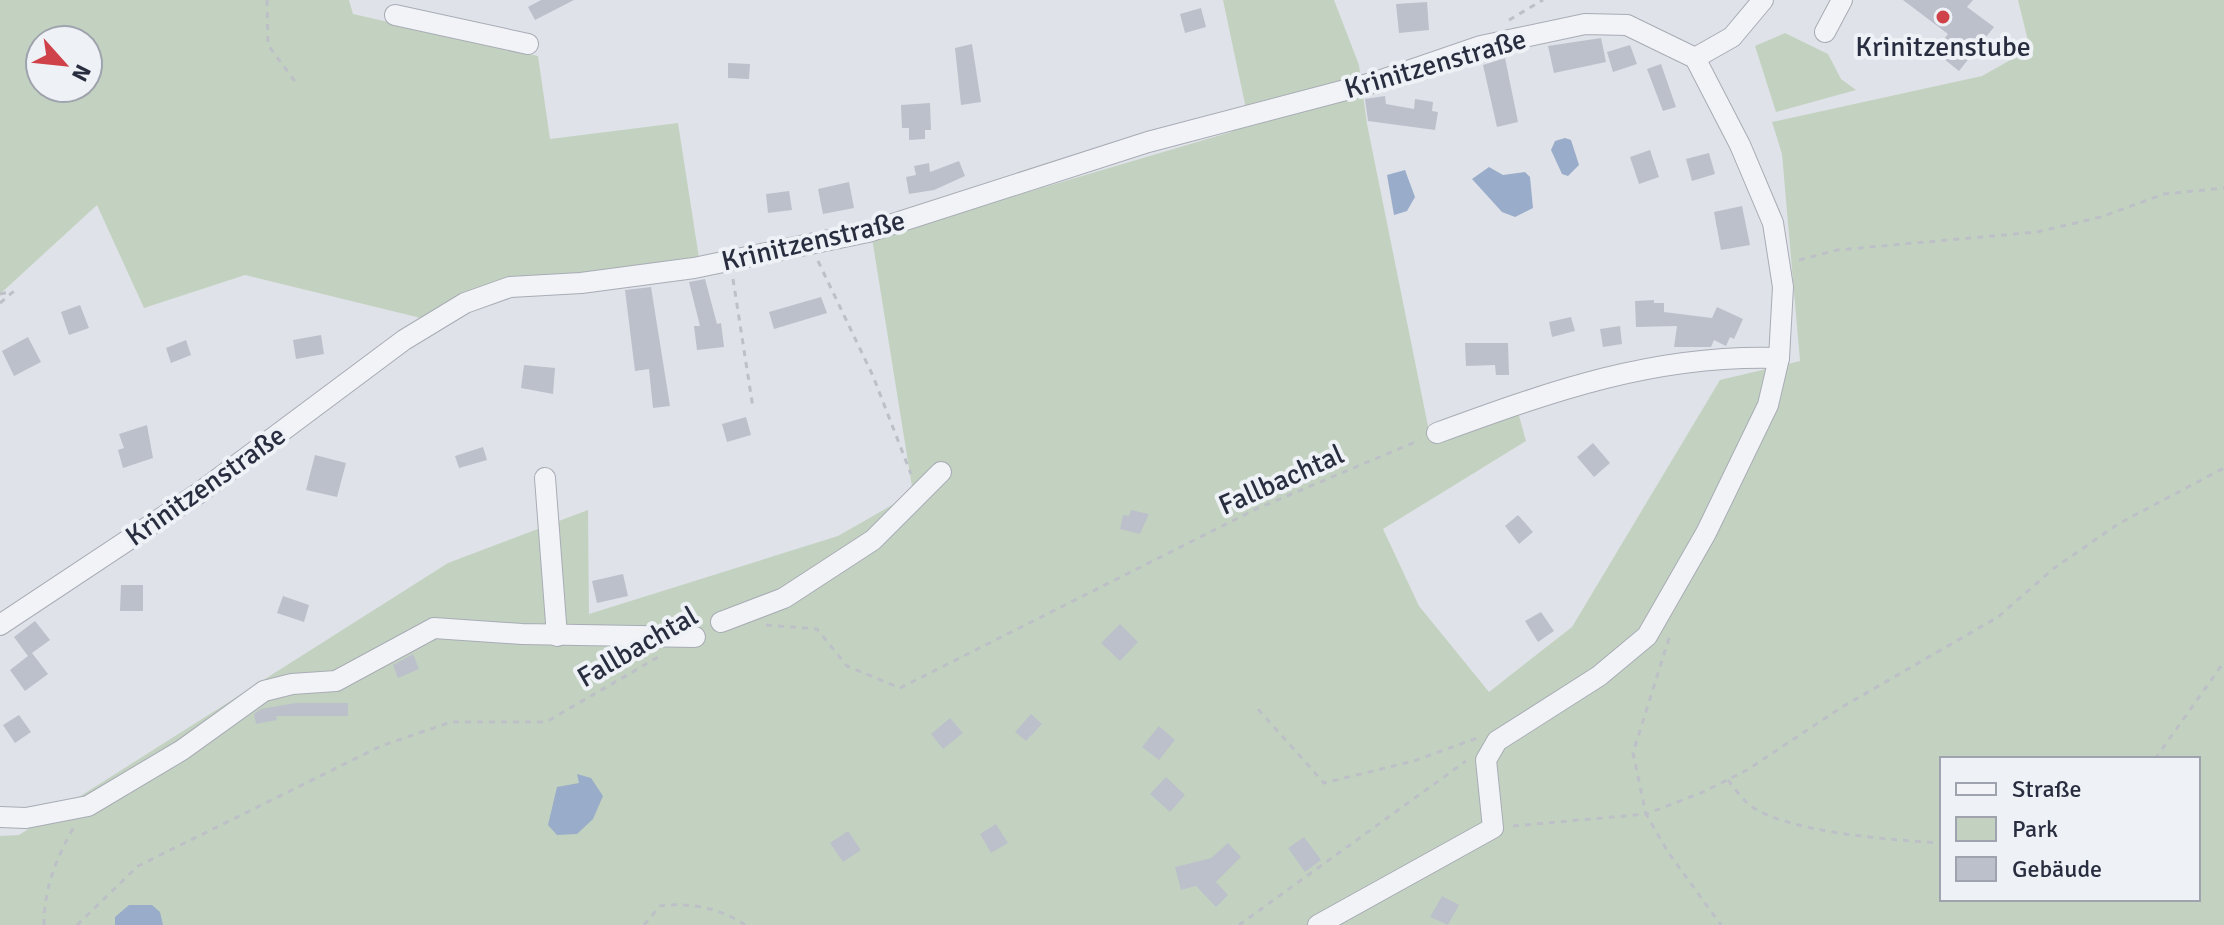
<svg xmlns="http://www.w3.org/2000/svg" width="2224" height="925" viewBox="0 0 2224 925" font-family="Signika,sans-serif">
<rect width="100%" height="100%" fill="#dfe2e8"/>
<g fill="#c3d2c0" fill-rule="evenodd">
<path d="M 0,0 L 349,0 L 353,14 L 538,56 L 550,139 L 678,123 L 699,258 L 599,273 L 425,319 L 245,275 L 144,308 L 97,205 L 0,294 ZM 40,40 L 88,40 L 88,88 L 40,88 Z"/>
<path d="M 1223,0 L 1334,0 L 1359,65 L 1367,124 L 1429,431 L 1515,401 L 1526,441 L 1383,529 L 1419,606 L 1489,692 L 1572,627 L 1720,380 L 1800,361 L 1782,154 L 1772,122 L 1982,76 L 2030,49 L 2018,0 L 2224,0 L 2224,925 L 0,925 L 0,836 L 19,835 L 448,563 L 588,510 L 589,614 L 838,536 L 913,493 L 872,238 L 1231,132 L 1245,104 ZM 1942,759 L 2198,759 L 2198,899 L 1942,899 Z"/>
<path d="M 1785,33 L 1828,54 L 1841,79 L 1856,90 L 1776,112 L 1755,46 Z"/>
</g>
<g fill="#99acc9">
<path d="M 1565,138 L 1571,140 L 1579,165 L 1568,176 L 1562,174 L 1551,150 L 1555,141 Z"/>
<path d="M 1489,167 L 1503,175 L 1525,172 L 1530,177 L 1533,208 L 1515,217 L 1502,212 L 1472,179 Z"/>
<path d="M 1405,170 L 1415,197 L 1407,211 L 1394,215 L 1387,175 Z"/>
<path d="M 577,774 L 591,778 L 603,796 L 593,819 L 577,834 L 557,835 L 548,825 L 557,787 L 579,783 Z"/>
<path d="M 129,905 L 152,905 L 160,912 L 163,925 L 115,925 L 115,917 Z"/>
</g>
<g fill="#bcc0cb">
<path d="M 541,0 L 574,0 L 535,20 L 528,7 Z"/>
<path d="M 1903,0 L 1973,0 L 1967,7 L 1994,27 L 1959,71 L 1934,51 L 1948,34 Z"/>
<path d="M 1427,2 L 1429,30 L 1399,33 L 1396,4 Z"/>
<path d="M 1201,8 L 1206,27 L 1185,33 L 1180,14 Z"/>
<path d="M 1601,38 L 1606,62 L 1554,73 L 1548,46 Z"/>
<path d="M 972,44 L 981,102 L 961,105 L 955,48 Z"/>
<path d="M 1630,45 L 1637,64 L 1613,72 L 1607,52 Z"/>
<path d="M 1505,58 L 1518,122 L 1497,127 L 1483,65 Z"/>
<path d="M 728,63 L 750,64 L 749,79 L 728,78 Z"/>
<path d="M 1661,64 L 1676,107 L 1663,111 L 1647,69 Z"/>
<path d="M 1385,96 L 1386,104 L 1414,109 L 1415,99 L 1433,102 L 1432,111 L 1438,112 L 1435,130 L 1368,121 L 1365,99 Z"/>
<path d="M 930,103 L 931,130 L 925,130 L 925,139 L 909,140 L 909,128 L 902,128 L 901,105 Z"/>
<path d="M 1650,150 L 1659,177 L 1639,184 L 1630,157 Z"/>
<path d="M 1709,153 L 1715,174 L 1692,181 L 1686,159 Z"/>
<path d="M 959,161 L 965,176 L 934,190 L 909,194 L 906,177 L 916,175 L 914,166 L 929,163 L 930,172 Z"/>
<path d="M 849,182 L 854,208 L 823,214 L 818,189 Z"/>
<path d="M 789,191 L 792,210 L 768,213 L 766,194 Z"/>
<path d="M 1742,206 L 1750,245 L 1721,250 L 1714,212 Z"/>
<path d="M 705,279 L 717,324 L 721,323 L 724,347 L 697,350 L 694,326 L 700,326 L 689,282 Z"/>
<path d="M 651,287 L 670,406 L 653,408 L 649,369 L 635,371 L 625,290 Z"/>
<path d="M 821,297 L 827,313 L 774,329 L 769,312 Z"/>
<path d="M 1654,300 L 1654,303 L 1664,303 L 1664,312 L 1712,318 L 1717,307 L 1743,319 L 1734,339 L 1730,337 L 1726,346 L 1714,340 L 1711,347 L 1674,347 L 1677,326 L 1636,327 L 1635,301 Z"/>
<path d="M 80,305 L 89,328 L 69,335 L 61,312 Z"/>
<path d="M 1571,317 L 1575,331 L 1552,337 L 1549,322 Z"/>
<path d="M 1620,326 L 1622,344 L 1603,347 L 1600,329 Z"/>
<path d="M 321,335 L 324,354 L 296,359 L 293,340 Z"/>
<path d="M 28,337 L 41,362 L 14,376 L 2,351 Z"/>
<path d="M 186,340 L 191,355 L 171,363 L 166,348 Z"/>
<path d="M 1465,343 L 1508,343 L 1509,375 L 1496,375 L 1495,365 L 1466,366 Z"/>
<path d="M 524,365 L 555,368 L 553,394 L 521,388 Z"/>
<path d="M 746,417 L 751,435 L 727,442 L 722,424 Z"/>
<path d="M 147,425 L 153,458 L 123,468 L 118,450 L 124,448 L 119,434 Z"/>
<path d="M 1593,443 L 1610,463 L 1594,477 L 1577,457 Z"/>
<path d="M 483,447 L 487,460 L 459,468 L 455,456 Z"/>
<path d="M 315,455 L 346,463 L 337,497 L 306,490 Z"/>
<path d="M 1131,510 L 1149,514 L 1140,534 L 1120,529 L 1123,515 L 1129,516 Z"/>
<path d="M 1518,515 L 1533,532 L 1519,544 L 1505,526 Z"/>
<path d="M 623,574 L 628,596 L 597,603 L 592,581 Z"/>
<path d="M 121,585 L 143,585 L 143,611 L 120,611 Z"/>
<path d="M 283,596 L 309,605 L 304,622 L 277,613 Z"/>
<path d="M 1541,612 L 1554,631 L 1538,642 L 1525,621 Z"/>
<path d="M 35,621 L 50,640 L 32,653 L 48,674 L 25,691 L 10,670 L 28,656 L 14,637 Z"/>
<path d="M 1120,624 L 1138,642 L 1120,661 L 1101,643 Z"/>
<path d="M 413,654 L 419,669 L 398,678 L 393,665 Z"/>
<path d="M 295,703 L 348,703 L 348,716 L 276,716 L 277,720 L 256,724 L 254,714 L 261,709 Z"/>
<path d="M 1031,714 L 1042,724 L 1026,741 L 1015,732 Z"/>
<path d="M 19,715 L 31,732 L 15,743 L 3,725 Z"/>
<path d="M 950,718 L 963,733 L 943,749 L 931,734 Z"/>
<path d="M 1159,726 L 1175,740 L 1159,760 L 1142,747 Z"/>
<path d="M 1166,777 L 1185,795 L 1170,812 L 1150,794 Z"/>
<path d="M 996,824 L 1008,843 L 991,853 L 980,834 Z"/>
<path d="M 848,831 L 861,850 L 843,862 L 830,843 Z"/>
<path d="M 1304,837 L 1321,860 L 1305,872 L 1288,848 Z"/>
<path d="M 1228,843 L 1241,857 L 1216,882 L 1228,895 L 1216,907 L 1196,886 L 1181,890 L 1175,867 L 1211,858 Z"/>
<path d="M 1442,896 L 1459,905 L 1448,925 L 1430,917 Z"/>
</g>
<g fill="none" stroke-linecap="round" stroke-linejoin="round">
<defs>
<g id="minor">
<path d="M 395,15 L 528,44"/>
<path d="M 1825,32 L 1842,0"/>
<path d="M 1695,58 L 1732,37 L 1763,0"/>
<path d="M 1437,433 C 1552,391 1655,354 1779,358"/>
<path d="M 545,478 L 557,636"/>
<path d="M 721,622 L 784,598 L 873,540 L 941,472"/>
<path d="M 0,625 L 199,493 L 404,340 L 465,303 L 510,287 L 581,283 L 694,268 L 868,232 L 1148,142 L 1376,82 L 1481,46 L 1585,24 L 1627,25 L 1695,58 L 1740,145 L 1773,223 L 1783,287 L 1779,358 L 1768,405 L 1706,533 L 1647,636 L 1599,676 L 1497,741 L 1486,760 L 1493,828 L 1318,925"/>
<path d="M 0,817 L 26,818 L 88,806 L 182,750 L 264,691 L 292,684 L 336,681 L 434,628 L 522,634 L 695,637"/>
</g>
</defs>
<use href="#minor" stroke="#a8acb5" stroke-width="22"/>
<g stroke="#bdc0c7" stroke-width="3" stroke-dasharray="6 6" stroke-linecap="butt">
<path d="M 267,0 L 268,45 L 297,84"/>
<path d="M 1509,20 L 1543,0"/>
<path d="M 1799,260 L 1837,250 L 2037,232 L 2101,217 L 2164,194 L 2224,188"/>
<path d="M 818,261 L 873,376 L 911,474"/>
<path d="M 733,279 L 753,408"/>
<path d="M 0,294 L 10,292"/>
<path d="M 0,303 L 14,291"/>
<path d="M 766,625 L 817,629 L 847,666 L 900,688 L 1256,509 L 1420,440"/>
<path d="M 1669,638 L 1633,753 L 1646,814 L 1703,792 L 1747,770 L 1842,707 L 1998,617 L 2053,569 L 2118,524 L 2224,468"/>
<path d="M 1258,709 L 1324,783 L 1414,761 L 1477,738"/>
<path d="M 2155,759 L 2224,662"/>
<path d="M 1728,780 C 1734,788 1741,797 1748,804 C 1785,833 1894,840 1942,843"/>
<path d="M 1513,826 L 1646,814 L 1668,852 L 1721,925"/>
<path d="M 44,925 C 44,889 56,858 74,827"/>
<path d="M 77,925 L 138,866 L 381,746 L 451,722 L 546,722 L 660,656"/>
<path d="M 644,925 L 660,906 C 688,902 721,908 745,925"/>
<path d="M 1239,925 L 1466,761"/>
</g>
<use href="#minor" stroke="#f2f3f7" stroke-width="20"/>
</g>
<circle fill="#cf424a" stroke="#eef1f6" stroke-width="3" cx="1943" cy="17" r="8"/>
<g text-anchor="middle" stroke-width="8" stroke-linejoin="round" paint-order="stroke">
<g font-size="28" fill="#282e3f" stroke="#eef1f6">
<text x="1943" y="56">Krinitzenstube</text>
</g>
<g font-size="28" fill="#282e3f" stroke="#eef1f6">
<text transform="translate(1435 63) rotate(-16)" y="10">Krinitzenstraße</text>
<text transform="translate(813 240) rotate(-13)" y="10">Krinitzenstraße</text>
<text transform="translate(1281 479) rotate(-24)" y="10">Fallbachtal</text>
<text transform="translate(205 485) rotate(-35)" y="10">Krinitzenstraße</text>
<text transform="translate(637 646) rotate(-30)" y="10">Fallbachtal</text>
</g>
</g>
<rect x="1940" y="757" width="260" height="144" fill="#eef1f6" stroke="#9fa3ad" stroke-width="2"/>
<rect x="1956" y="783" width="40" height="12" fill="#f2f3f7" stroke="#9fa3ad" stroke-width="2"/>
<text x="2012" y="797" font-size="24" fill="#282e3f">Straße</text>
<rect x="1956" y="817" width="40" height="24" fill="#c3d2c0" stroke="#9fa3ad" stroke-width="2"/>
<text x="2012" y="837" font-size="24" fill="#282e3f">Park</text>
<rect x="1956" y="857" width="40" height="24" fill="#bcc0cb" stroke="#9fa3ad" stroke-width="2"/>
<text x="2012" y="877" font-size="24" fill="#282e3f">Gebäude</text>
<g transform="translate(64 64) rotate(117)"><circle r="38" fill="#eef1f6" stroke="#9fa3ad" stroke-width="2"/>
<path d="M0-6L14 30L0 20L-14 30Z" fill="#cf424a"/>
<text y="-12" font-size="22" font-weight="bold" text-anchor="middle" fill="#282e3f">N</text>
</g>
</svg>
